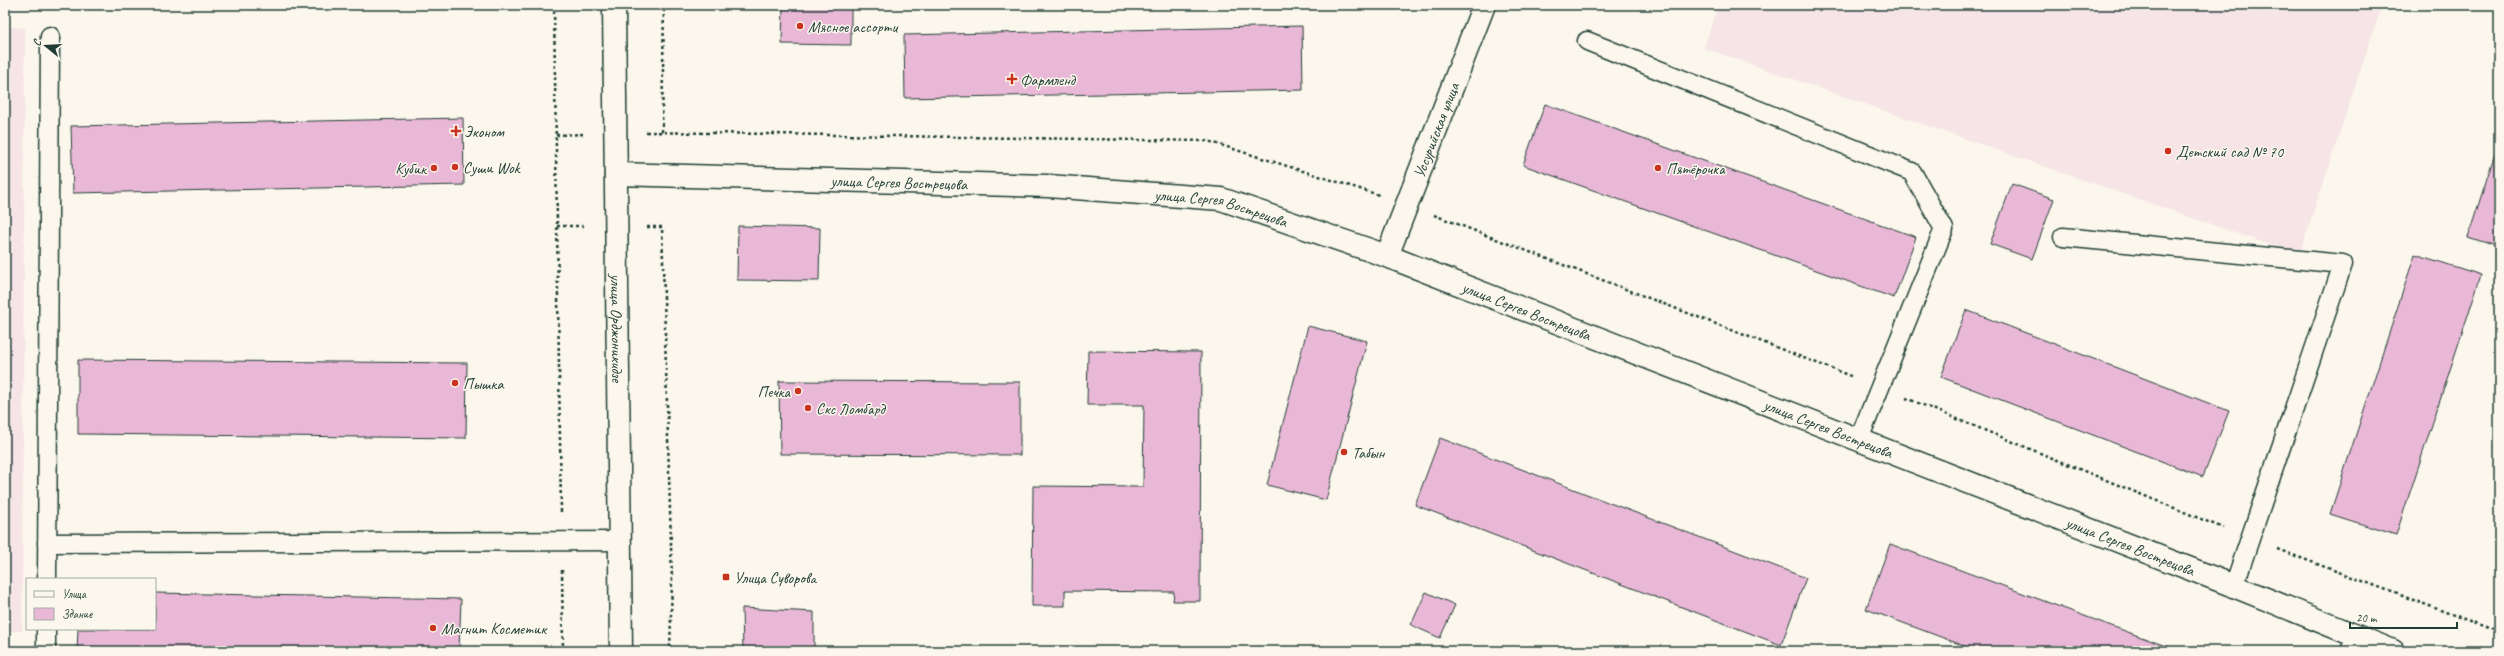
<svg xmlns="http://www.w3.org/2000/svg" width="2504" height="656" viewBox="0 0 2504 656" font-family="Caveat,sans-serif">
<rect width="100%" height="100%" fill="#fbf7ec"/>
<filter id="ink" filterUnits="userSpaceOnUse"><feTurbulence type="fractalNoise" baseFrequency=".025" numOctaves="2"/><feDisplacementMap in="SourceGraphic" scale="8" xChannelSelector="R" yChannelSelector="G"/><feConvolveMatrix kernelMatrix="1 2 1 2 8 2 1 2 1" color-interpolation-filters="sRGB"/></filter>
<g filter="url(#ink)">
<g fill="#f6e4e6">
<path d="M 1718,5 L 2382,5 L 2299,255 L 1704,48 Z"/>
<path d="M 5,27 L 25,28 L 22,631 L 5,631 Z"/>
</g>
<g fill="#eab8d7" stroke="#1f3d34">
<path d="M 783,5 L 851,5 L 851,45 L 782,44 Z"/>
<path d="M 1302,26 L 1303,90 L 905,98 L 904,35 Z"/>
<path d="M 1545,104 L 1916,237 L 1894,298 L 1523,165 Z"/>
<path d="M 463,118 L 464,185 L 73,193 L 71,126 Z"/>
<path d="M 2499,141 L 2499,247 L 2468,237 Z"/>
<path d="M 2012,184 L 2054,199 L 2032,259 L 1990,244 Z"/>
<path d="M 738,226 L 820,228 L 819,281 L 737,280 Z"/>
<path d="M 2415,254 L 2481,275 L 2396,535 L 2330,514 Z"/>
<path d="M 1966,310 L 2229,411 L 2203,477 L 1941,377 Z"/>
<path d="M 1308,326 L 1367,341 L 1326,500 L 1267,485 Z"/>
<path d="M 1088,351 L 1201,352 L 1200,601 L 1173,601 L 1174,592 L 1065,591 L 1065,606 L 1032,606 L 1033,486 L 1143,487 L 1144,405 L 1087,405 Z"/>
<path d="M 78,360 L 467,363 L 466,438 L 78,434 Z"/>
<path d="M 779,381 L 1020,382 L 1020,455 L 780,454 Z"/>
<path d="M 1440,438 L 1806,578 L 1781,645 L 1415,505 Z"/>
<path d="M 1890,544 L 2179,651 L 1978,651 L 1866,609 Z"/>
<path d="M 1426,592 L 1455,605 L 1440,638 L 1411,625 Z"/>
<path d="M 155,593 L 461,599 L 459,651 L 77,651 L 78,629 L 155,629 Z"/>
<path d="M 742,608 L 814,612 L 814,651 L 743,651 Z"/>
</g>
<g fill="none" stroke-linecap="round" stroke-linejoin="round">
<defs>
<g id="lane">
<path d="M 1587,41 L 1912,172 L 1944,229 L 1859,439"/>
<path d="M 2063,237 L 2343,264 L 2234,586"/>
<path d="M 47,543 L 620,541"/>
<path d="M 47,579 L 50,36"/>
<path d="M 46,651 L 46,629"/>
<path d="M 2350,651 L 2356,637"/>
</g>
<g id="street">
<path id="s1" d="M 616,174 L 1048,186 L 1221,199 L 1387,256 L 2234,586 L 2393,651"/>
<path id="s2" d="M 1387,256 L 1484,5"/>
</g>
<g id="secondary">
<path id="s3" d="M 614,5 L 621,651"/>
</g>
</defs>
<use href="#lane" stroke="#1f3d34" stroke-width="21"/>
<use href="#street" stroke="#1f3d34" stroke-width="25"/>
<use href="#secondary" stroke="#1f3d34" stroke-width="25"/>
<g stroke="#1f3d34" stroke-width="2.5" stroke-dasharray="3 3" stroke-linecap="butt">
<path d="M 554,5 L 561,513"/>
<path d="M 646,132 L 1208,141 L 1379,195"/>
<path d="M 662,132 L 664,5"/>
<path d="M 556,135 L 585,134"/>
<path d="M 1434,215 L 1853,377"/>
<path d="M 557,226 L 586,226"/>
<path d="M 647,227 L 662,227 L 672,580 L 670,651"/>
<path d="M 1906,398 L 2223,528"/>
<path d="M 2277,549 L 2499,632"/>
<path d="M 562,570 L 563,651"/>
</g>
<use href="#lane" stroke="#fbf7ec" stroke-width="18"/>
<use href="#street" stroke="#fbf7ec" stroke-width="22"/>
<use href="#secondary" stroke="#fbf7ec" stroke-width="22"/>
</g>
</g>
<g fill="#c8321e" stroke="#fbf7ec" stroke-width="1.5">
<circle cx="800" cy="26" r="4"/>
<path d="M1010 73h4v4h4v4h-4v4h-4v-4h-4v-4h4z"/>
<path d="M454 125h4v4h4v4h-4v4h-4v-4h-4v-4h4z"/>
<circle cx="2168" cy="151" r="4"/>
<circle cx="455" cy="167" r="4"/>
<circle cx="434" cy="168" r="4"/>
<circle cx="1658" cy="168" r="4"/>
<circle cx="455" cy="383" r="4"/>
<circle cx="798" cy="391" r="4"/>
<circle cx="808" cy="408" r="4"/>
<circle cx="1344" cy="452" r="4"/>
<rect x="722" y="573" width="8" height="8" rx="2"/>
<circle cx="433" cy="628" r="4"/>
</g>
<g text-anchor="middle" stroke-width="3" stroke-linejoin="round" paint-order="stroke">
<g font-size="16" fill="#1f3d34" stroke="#fbf7ec" text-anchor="start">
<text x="808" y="32">Мясное ассорти</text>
<text x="1020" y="85">Фармленд</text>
<text x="464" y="137">Эконом</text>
<text x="2176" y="157">Детский сад № 70</text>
<text x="463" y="173">Суши Wok</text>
<text x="426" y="174" text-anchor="end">Кубик</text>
<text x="1666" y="174">Пятёрочка</text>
<text x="463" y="389">Пышка</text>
<text x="790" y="397" text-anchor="end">Печка</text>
<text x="816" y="414">Скс Ломбард</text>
<text x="1352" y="458">Табын</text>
<text x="734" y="583">Улица Суворова</text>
<text x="441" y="634">Магнит Косметик</text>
</g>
<g font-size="16" fill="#1f3d34" stroke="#fbf7ec">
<text dy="6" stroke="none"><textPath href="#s2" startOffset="135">Уссурийская улица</textPath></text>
<text dy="6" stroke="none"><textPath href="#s1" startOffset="283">улица Сергея Вострецова</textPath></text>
<text dy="6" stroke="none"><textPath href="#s1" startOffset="607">улица Сергея Вострецова</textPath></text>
<text dy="6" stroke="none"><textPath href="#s1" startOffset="931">улица Сергея Вострецова</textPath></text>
<text dy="6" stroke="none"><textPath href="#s3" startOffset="323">улица Орджоникидзе</textPath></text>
<text dy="6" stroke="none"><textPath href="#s1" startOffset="1255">улица Сергея Вострецова</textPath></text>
<text dy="6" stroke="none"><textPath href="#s1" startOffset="1579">улица Сергея Вострецова</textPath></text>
</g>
</g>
<rect width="2504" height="656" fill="none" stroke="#fbf7ec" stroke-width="20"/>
<rect x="10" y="10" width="2484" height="636" fill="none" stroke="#1f3d34" stroke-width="1.5" filter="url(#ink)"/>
<rect x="26" y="578" width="130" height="52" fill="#fbf7ec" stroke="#a3ada2"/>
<rect x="34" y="591" width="20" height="6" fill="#fbf7ec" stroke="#a3ada2"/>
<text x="62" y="598" font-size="12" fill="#1f3d34">Улица</text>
<rect x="34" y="608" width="20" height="12" fill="#eab8d7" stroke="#a3ada2"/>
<text x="62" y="618" font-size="12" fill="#1f3d34">Здание</text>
<g transform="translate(46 46) rotate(288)" stroke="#fbf7ec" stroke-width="3" paint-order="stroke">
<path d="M0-3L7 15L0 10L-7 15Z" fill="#1f3d34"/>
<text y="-6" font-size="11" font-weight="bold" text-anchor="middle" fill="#1f3d34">С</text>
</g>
<path d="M2350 622v6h107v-6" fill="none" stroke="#1f3d34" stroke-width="2"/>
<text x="2356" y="622" font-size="12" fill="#1f3d34" stroke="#fbf7ec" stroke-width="3" paint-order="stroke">20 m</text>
</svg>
